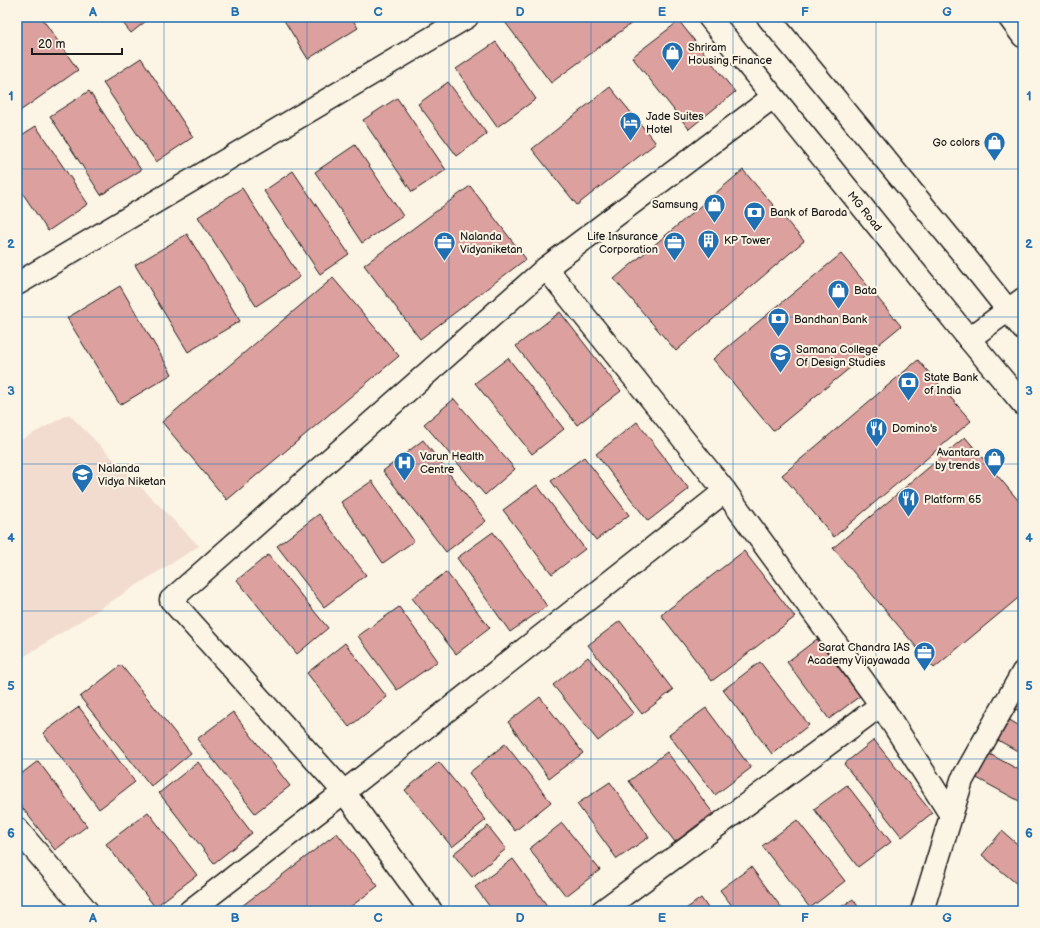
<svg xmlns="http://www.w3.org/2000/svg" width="1040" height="928" viewBox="0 0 1040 928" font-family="'Balsamiq Sans',sans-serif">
<rect width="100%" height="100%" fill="#fcf5e5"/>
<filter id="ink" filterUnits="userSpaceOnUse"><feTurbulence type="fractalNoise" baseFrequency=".025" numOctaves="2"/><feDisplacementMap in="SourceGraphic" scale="8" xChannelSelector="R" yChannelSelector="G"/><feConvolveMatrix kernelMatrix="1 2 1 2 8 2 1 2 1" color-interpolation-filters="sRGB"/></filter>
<g filter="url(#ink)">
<path fill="#f2dcd0" d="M 69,414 L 199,546 L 17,661 L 17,442 Z"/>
<g fill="#dca19f" stroke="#1c1c1c">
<path d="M 27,17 L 41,17 L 78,70 L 20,111 L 17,108 L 17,24 Z"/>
<path d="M 118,17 L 151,17 L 131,33 Z"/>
<path d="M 282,17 L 351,17 L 358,28 L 308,59 Z"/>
<path d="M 504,17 L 640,17 L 551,83 L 502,18 Z"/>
<path d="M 679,21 L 735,92 L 689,129 L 632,57 Z"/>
<path d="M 496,42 L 536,99 L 497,127 L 456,69 Z"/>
<path d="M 141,58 L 193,137 L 156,162 L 103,83 Z"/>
<path d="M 448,82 L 487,134 L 457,156 L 418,104 Z"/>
<path d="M 610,87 L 656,143 L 577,205 L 532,149 Z"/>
<path d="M 89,91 L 141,170 L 101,195 L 50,116 Z"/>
<path d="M 397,98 L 446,170 L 412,192 L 363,120 Z"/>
<path d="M 36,126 L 88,204 L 48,231 L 17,185 L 17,138 Z"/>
<path d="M 355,145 L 403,216 L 362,243 L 315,172 Z"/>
<path d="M 743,170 L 804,241 L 676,351 L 614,279 Z"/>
<path d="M 293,171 L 349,254 L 320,274 L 264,191 Z"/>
<path d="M 470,186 L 526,259 L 420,339 L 364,265 Z"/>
<path d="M 242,188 L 300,277 L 256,306 L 198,217 Z"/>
<path d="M 187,234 L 240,321 L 188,352 L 135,265 Z"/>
<path d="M 841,254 L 901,326 L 773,431 L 713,359 Z"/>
<path d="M 333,278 L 399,356 L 227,500 L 162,422 Z"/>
<path d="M 120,286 L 172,374 L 120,405 L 67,318 Z"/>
<path d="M 560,312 L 621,391 L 577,425 L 516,346 Z"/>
<path d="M 508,358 L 564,429 L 532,454 L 475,383 Z"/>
<path d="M 918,360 L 971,421 L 834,537 L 782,475 Z"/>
<path d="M 454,399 L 515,469 L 485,495 L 424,424 Z"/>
<path d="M 17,418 L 21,425 L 17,427 Z"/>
<path d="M 637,422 L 689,489 L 648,521 L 596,454 Z"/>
<path d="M 965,437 L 1023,506 L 1023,594 L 934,668 L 833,548 Z"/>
<path d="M 423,440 L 486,521 L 446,552 L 383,471 Z"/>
<path d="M 584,457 L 629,515 L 596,540 L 551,481 Z"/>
<path d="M 372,481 L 414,541 L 383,563 L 341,502 Z"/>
<path d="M 537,485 L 585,549 L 552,574 L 503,510 Z"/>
<path d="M 319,514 L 366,575 L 324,607 L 277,546 Z"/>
<path d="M 493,532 L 547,606 L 510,632 L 457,558 Z"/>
<path d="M 744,551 L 795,617 L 712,681 L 661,615 Z"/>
<path d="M 268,555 L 328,628 L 297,654 L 237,580 Z"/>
<path d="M 446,572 L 490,628 L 456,654 L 412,598 Z"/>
<path d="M 399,607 L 438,661 L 397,690 L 358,636 Z"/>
<path d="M 620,621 L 673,690 L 642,714 L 588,645 Z"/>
<path d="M 817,639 L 860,696 L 829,719 L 787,662 Z"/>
<path d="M 345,643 L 387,697 L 349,727 L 307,673 Z"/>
<path d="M 588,657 L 633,713 L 598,741 L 553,685 Z"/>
<path d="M 760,662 L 809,725 L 772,754 L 723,690 Z"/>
<path d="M 121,665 L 191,753 L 151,786 L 80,697 Z"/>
<path d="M 1023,693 L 1023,713 L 1012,707 Z"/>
<path d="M 540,697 L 583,753 L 549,778 L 508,722 Z"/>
<path d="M 79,707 L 135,782 L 99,809 L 43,733 Z"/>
<path d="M 706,708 L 751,768 L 715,795 L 669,735 Z"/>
<path d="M 233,712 L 290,786 L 255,813 L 197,739 Z"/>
<path d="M 1008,719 L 1023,728 L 1023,754 L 996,739 Z"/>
<path d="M 874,740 L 932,813 L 902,837 L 844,764 Z"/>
<path d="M 505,744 L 551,802 L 515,831 L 469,773 Z"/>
<path d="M 667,752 L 713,813 L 675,842 L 629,781 Z"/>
<path d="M 986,752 L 1023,772 L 1023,798 L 1021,802 L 973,776 Z"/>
<path d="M 38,761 L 87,826 L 55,850 L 17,801 L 17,777 Z"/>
<path d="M 198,762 L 252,833 L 214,863 L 159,793 Z"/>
<path d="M 439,762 L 486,820 L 452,847 L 405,790 Z"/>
<path d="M 610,782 L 649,837 L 617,859 L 577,804 Z"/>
<path d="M 847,785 L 891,842 L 858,867 L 814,809 Z"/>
<path d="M 148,812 L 197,875 L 155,907 L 106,844 Z"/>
<path d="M 797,820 L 845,881 L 810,908 L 762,846 Z"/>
<path d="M 562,823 L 600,870 L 566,896 L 529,849 Z"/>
<path d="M 488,826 L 506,849 L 472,877 L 453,854 Z"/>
<path d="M 1002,831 L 1023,849 L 1023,889 L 982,855 Z"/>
<path d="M 337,833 L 378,886 L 345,911 L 240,911 L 238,909 Z"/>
<path d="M 513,859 L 551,911 L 493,911 L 475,887 Z"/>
<path d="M 751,867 L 784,911 L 736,911 L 720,890 Z"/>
<path d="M 701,898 L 710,911 L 683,911 Z"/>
<path d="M 853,899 L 861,911 L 835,911 Z"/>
</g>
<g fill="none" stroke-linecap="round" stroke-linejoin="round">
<defs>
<g id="street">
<path d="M 1009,17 L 1023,36"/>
<path d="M 546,268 L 725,491 L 881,705 L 951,815"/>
<path d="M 17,284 L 467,17"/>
<path d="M 969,339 L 1023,299"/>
<path d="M 17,829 L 87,911"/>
<path d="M 190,911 L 344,792 L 725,491"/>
<path d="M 431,911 L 344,792 L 171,600 L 546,268 L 773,97"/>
<path d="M 602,911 L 881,705"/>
<path d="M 922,911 L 962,780 L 1023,672"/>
</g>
<g id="secondary">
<path d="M 709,17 L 969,339 L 1023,404"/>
<path d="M 768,17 L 968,260 L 1023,329"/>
</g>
</defs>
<use href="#street" stroke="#1c1c1c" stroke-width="25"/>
<use href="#secondary" stroke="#1c1c1c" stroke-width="25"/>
<use href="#street" stroke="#fcf5e5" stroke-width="22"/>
<use href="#secondary" stroke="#fcf5e5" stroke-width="22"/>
</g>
</g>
<path fill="none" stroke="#1f6fb2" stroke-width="1" stroke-opacity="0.55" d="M 164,17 L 164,911M 307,17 L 307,911M 449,17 L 449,911M 591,17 L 591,911M 733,17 L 733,911M 876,17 L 876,911M 17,169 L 1023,169M 17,317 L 1023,317M 17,464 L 1023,464M 17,611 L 1023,611M 17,759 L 1023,759"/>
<defs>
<symbol id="shop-pin" viewBox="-11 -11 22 30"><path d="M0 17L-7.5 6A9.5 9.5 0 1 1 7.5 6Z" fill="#1f6fb2" stroke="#fcf5e5"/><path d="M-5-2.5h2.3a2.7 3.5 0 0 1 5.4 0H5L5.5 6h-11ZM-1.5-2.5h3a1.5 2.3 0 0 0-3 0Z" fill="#fff"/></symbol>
<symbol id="hotel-pin" viewBox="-11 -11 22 30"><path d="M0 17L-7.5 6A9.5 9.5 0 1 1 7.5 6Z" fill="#1f6fb2" stroke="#fcf5e5"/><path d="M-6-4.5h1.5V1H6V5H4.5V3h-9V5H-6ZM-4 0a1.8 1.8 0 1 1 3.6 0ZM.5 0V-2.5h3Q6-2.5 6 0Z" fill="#fff"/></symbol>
<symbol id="bank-pin" viewBox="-11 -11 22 30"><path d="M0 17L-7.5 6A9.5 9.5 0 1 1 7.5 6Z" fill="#1f6fb2" stroke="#fcf5e5"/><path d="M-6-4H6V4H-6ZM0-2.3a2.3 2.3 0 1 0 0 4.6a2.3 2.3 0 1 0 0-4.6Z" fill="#fff"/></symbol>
<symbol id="building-pin" viewBox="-11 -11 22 30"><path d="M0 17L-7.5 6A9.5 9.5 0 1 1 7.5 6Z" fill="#1f6fb2" stroke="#fcf5e5"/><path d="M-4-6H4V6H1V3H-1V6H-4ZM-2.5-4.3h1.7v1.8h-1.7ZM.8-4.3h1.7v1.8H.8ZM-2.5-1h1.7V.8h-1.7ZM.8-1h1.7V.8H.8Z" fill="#fff"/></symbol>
<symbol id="office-pin" viewBox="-11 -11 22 30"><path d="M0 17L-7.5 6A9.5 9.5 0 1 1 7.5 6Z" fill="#1f6fb2" stroke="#fcf5e5"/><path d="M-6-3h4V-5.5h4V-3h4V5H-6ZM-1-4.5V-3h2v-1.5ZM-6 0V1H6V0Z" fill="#fff"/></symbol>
<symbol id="university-pin" viewBox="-11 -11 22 30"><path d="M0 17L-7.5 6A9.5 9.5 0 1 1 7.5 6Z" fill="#1f6fb2" stroke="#fcf5e5"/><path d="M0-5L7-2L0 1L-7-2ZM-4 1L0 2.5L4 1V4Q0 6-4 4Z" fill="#fff"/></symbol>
<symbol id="restaurant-pin" viewBox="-11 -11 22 30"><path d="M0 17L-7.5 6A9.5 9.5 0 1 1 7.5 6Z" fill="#1f6fb2" stroke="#fcf5e5"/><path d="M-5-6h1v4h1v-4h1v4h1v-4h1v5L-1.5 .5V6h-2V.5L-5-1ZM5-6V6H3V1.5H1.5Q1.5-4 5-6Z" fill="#fff"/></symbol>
<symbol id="hospital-pin" viewBox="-11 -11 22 30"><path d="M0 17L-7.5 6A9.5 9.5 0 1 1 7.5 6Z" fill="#1f6fb2" stroke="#fcf5e5"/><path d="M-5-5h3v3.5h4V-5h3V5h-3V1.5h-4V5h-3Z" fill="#fff"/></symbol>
<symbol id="school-pin" viewBox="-11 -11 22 30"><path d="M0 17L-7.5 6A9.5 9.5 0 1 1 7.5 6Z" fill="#1f6fb2" stroke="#fcf5e5"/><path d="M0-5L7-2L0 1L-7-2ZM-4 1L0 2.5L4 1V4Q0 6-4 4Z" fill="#fff"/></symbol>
</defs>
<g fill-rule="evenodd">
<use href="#shop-pin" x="660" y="40" width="25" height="34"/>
<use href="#hotel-pin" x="618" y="110" width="25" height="34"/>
<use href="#shop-pin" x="982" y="130" width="25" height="34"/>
<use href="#shop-pin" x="702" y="192" width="25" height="34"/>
<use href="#bank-pin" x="742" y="200" width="25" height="34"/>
<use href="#building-pin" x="696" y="228" width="25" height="34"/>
<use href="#office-pin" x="432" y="230" width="25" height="34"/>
<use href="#office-pin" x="662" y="230" width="25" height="34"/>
<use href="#shop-pin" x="826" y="278" width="25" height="34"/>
<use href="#bank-pin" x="766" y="306" width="25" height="34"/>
<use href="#university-pin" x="768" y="342" width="25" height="34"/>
<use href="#bank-pin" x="896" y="370" width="25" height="34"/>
<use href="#restaurant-pin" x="864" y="416" width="25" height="34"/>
<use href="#shop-pin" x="982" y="446" width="25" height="34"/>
<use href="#hospital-pin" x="392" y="450" width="25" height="34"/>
<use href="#school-pin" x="70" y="462" width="25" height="34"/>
<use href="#restaurant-pin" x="896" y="486" width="25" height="34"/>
<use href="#office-pin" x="912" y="640" width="25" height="34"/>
</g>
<g text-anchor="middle" stroke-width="4" stroke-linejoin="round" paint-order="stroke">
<g font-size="11" fill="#1c1c1c" stroke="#fcf5e5" text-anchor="start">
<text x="688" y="51">Shriram<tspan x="688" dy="13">Housing Finance</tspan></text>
<text x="646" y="120">Jade Suites<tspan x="646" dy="13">Hotel</tspan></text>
<text x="980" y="146" text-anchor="end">Go colors</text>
<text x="698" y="208" text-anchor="end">Samsung</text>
<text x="770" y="216">Bank of Baroda</text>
<text x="460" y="240">Nalanda<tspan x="460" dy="13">Vidyaniketan</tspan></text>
<text x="658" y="240" text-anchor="end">Life Insurance<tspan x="658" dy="13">Corporation</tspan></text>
<text x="724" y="244">KP Tower</text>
<text x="854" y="294">Bata</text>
<text x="794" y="323">Bandhan Bank</text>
<text x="796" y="353">Samana College<tspan x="796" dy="13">Of Design Studies</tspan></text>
<text x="924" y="381">State Bank<tspan x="924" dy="13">of India</tspan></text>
<text x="892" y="432">Domino's</text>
<text x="980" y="456" text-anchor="end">Avantara<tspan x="980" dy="13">by trends</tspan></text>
<text x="420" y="460">Varun Health<tspan x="420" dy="13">Centre</tspan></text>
<text x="98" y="472">Nalanda<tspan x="98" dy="13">Vidya Niketan</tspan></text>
<text x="924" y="503">Platform 65</text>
<text x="910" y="651" text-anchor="end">Sarat Chandra IAS<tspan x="910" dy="13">Academy Vijayawada</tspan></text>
</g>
<g font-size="11" fill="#1c1c1c" stroke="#fcf5e5">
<text transform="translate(865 211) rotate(51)" y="4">MG Road</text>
</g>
</g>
<rect width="1040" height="928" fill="none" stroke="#fcf5e5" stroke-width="44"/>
<path d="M32 48v6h90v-6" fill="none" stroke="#1c1c1c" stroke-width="2"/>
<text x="38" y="48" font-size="12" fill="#1c1c1c" stroke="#fcf5e5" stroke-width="3" paint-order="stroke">20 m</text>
<rect x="22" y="22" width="996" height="884" fill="none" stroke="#1f6fb2" stroke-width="1.5"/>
<g font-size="13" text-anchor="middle" font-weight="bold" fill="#1f6fb2">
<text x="93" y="16">A</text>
<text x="235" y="16">B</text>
<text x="378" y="16">C</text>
<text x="520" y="16">D</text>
<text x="662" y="16">E</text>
<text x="805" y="16">F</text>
<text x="947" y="16">G</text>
<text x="11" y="100">1</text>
<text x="1029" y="100">1</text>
<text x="11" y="248">2</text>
<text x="1029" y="248">2</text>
<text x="11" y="395">3</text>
<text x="1029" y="395">3</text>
<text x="11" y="542">4</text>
<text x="1029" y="542">4</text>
<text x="11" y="690">5</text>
<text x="1029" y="690">5</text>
<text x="11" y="837">6</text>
<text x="1029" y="837">6</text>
<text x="93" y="922">A</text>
<text x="235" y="922">B</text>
<text x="378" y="922">C</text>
<text x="520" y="922">D</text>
<text x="662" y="922">E</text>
<text x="805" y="922">F</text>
<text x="947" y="922">G</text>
</g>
</svg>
